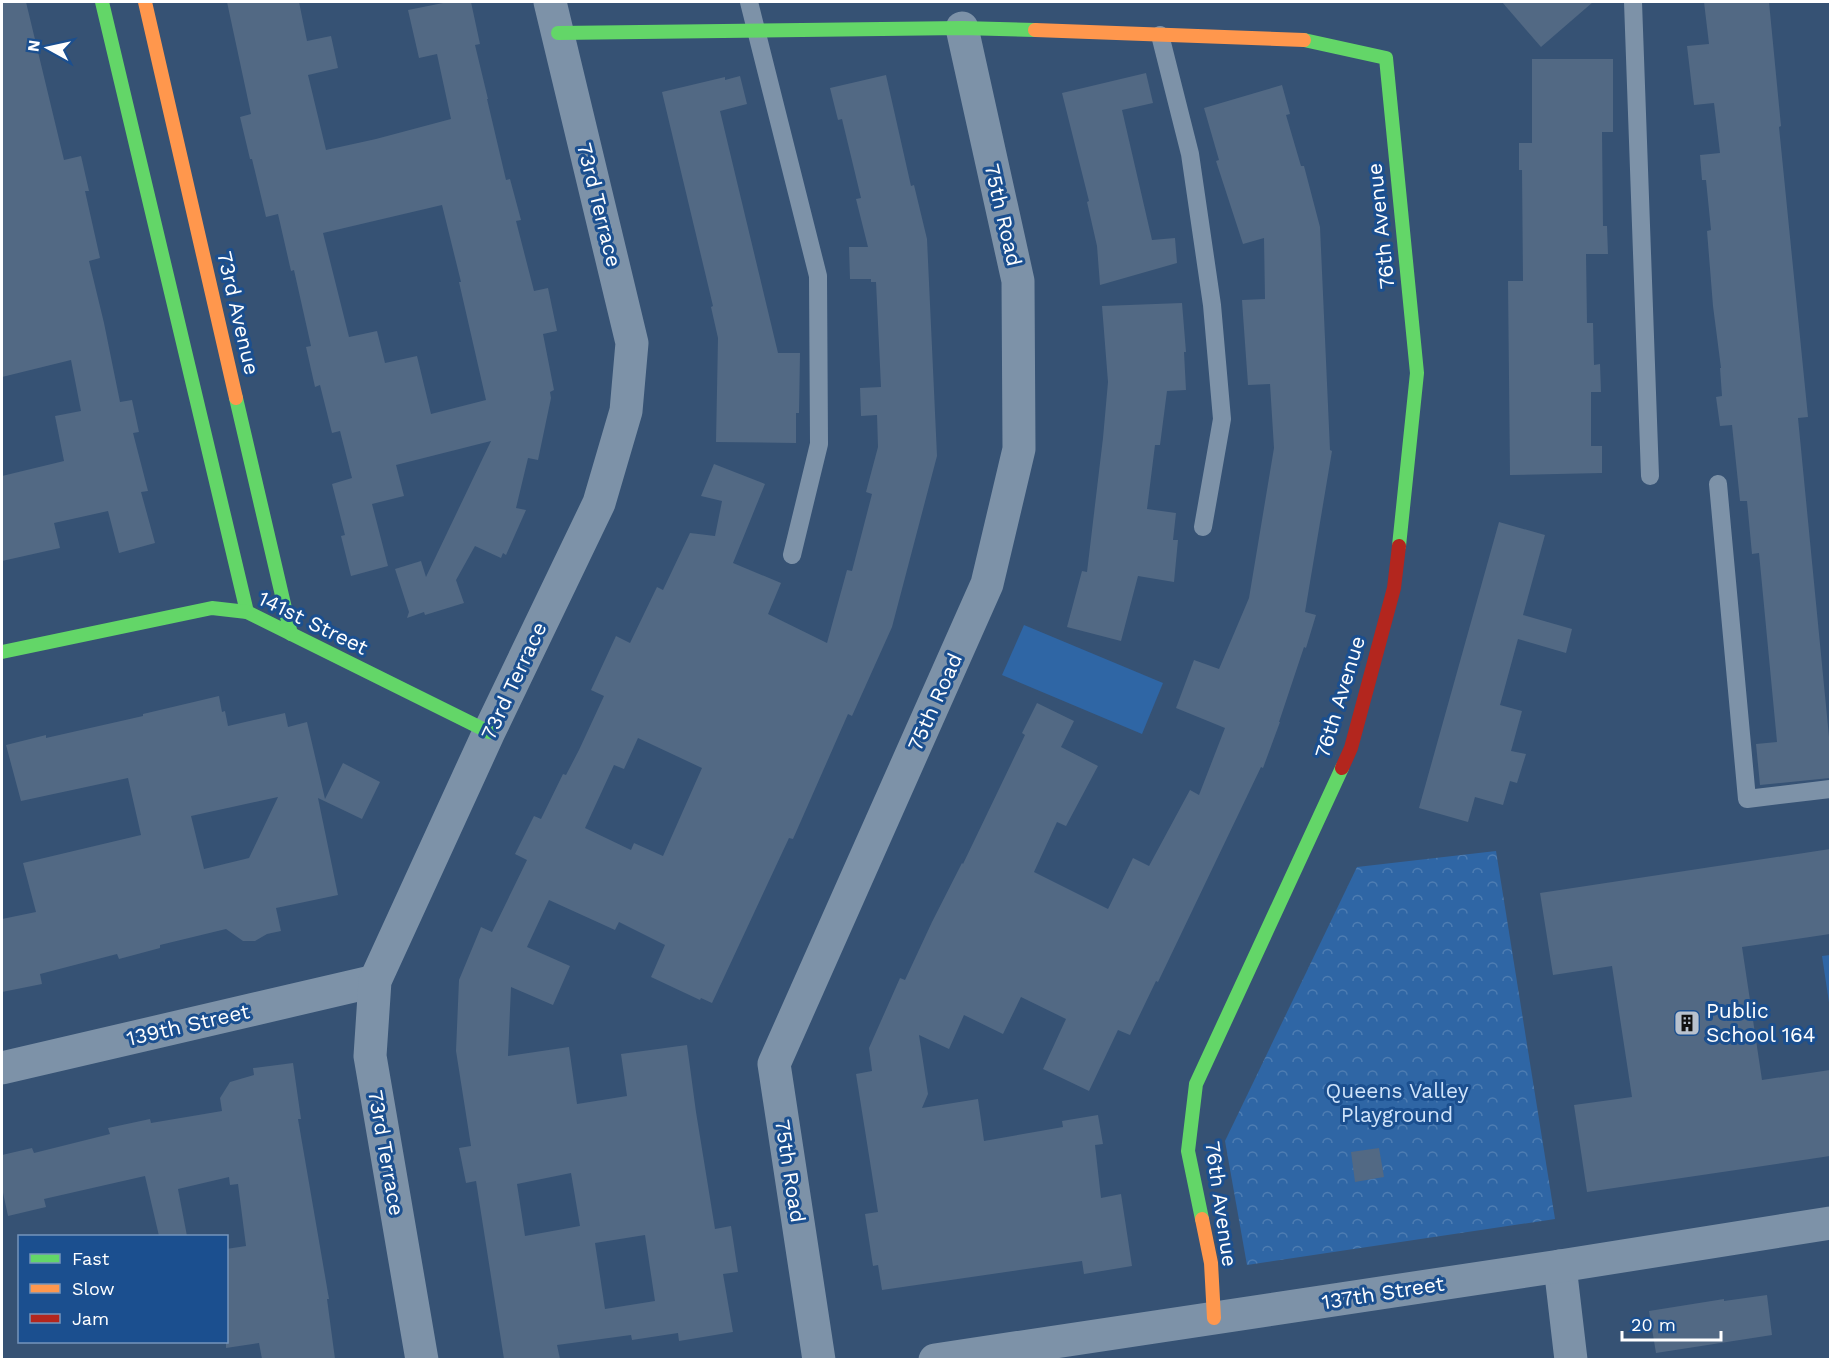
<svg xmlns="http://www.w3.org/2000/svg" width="1832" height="1361" viewBox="0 0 1832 1361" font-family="'Work Sans',sans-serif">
<defs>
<pattern id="park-crowns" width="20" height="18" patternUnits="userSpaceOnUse" patternTransform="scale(1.5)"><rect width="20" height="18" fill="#2f66a5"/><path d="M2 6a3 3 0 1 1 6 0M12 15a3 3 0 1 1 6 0" fill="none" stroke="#4e7db2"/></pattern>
</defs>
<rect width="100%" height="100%" fill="#365274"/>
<g fill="#2f66a5">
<path d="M 1024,625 L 1163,683 L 1142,734 L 1002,675 Z"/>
<path d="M 1830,955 L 1830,1009 L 1822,956 Z"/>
</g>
<path fill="url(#park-crowns)" d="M 1496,851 L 1555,1219 L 1247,1265 L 1225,1141 L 1357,867 Z"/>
<g fill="#526984" fill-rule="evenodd">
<path d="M 2,2 L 26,2 L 64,160 L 81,156 L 89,191 L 85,191 L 100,258 L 89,261 L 104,323 L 120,402 L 132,400 L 139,432 L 133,433 L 148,491 L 141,492 L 155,543 L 119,553 L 108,511 L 54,523 L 60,548 L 2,561 L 2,476 L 64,461 L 55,416 L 81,411 L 71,360 L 2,377 Z"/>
<path d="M 227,2 L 299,2 L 307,41 L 331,36 L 338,68 L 308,75 L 326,150 L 376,139 L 451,119 L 437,54 L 419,58 L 408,10 L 448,2 L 471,2 L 480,44 L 475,45 L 488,99 L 487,99 L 506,180 L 510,179 L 521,220 L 516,221 L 534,291 L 548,288 L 557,331 L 543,334 L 554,390 L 550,392 L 551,398 L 538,460 L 528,458 L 516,508 L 526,510 L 506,555 L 503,553 L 501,558 L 475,546 L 456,580 L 464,603 L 425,615 L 424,612 L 407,618 L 409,612 L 395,569 L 421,561 L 426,577 L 491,441 L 396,465 L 404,496 L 372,504 L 388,566 L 351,576 L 341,536 L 345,535 L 332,484 L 352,478 L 340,431 L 332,433 L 320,385 L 315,387 L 306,347 L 311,346 L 294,270 L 291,271 L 278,214 L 266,217 L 252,159 L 250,159 L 240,117 L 251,114 ZM 442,205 L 461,282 L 459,282 L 486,400 L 431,414 L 417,356 L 385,363 L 377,331 L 349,337 L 323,233 Z"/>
<path d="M 1502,2 L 1593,2 L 1541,47 Z"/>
<path d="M 1704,2 L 1769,2 L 1781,126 L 1779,127 L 1808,417 L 1798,418 L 1830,747 L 1830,778 L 1760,785 L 1756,744 L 1777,742 L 1759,553 L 1752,554 L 1747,501 L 1740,501 L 1732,425 L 1720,426 L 1716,397 L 1722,396 L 1720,368 L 1721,368 L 1713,306 L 1707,231 L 1711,230 L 1706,180 L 1702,180 L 1700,155 L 1720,153 L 1714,103 L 1694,105 L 1687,46 L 1709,44 Z"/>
<path d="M 1532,59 L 1613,59 L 1613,132 L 1602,132 L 1603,226 L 1607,226 L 1608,254 L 1586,254 L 1587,323 L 1593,323 L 1594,365 L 1600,364 L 1601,392 L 1591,392 L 1591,446 L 1602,446 L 1602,473 L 1510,475 L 1508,281 L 1523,281 L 1522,170 L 1519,170 L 1519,143 L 1532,143 Z"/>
<path d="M 1146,73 L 1153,103 L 1122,110 L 1152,240 L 1175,238 L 1177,263 L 1100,285 L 1097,246 L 1087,202 L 1089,201 L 1062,93 Z"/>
<path d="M 886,75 L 911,186 L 914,185 L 927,239 L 937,456 L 892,627 L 852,716 L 848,714 L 793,839 L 789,838 L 712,1003 L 701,998 L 700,1000 L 651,977 L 665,945 L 619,922 L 615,930 L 549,900 L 527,947 L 570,966 L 553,1005 L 511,987 L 508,1056 L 569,1047 L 577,1104 L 627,1096 L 621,1054 L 687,1045 L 696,1112 L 715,1229 L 731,1226 L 738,1272 L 723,1274 L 733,1332 L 679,1341 L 678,1333 L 632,1340 L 631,1335 L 557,1345 L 560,1359 L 504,1359 L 476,1181 L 466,1183 L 459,1148 L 471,1146 L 456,1051 L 459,980 L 481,927 L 492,932 L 527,860 L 515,854 L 534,816 L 541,819 L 563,774 L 566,775 L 579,750 L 604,696 L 591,690 L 616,636 L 630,643 L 657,587 L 663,590 L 690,533 L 715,536 L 722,501 L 701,496 L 714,464 L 765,484 L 733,563 L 781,583 L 768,614 L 827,643 L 847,570 L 852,571 L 872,494 L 866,492 L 878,447 L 877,415 L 861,416 L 860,388 L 881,387 L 876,282 L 871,282 L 871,279 L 850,279 L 849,247 L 868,247 L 856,199 L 861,198 L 855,173 L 842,119 L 838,120 L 830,88 ZM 638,738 L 702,768 L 663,856 L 634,843 L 631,850 L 585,828 L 614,765 L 624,769 ZM 571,1173 L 580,1226 L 525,1236 L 517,1184 ZM 645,1235 L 655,1301 L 605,1309 L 595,1243 Z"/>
<path d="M 740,76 L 747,104 L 720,111 L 778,353 L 800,353 L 799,413 L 796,413 L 796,443 L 716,442 L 718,338 L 711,307 L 713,306 L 662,92 L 725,77 L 725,80 Z"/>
<path d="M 1282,85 L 1290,114 L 1286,115 L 1301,166 L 1304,166 L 1320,227 L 1330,450 L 1332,451 L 1305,612 L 1316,615 L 1306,648 L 1304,647 L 1279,722 L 1280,722 L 1263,768 L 1261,767 L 1158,982 L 1156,981 L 1130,1035 L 1118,1030 L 1089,1091 L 1043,1069 L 1066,1019 L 1021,997 L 1003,1034 L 964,1015 L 949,1049 L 919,1035 L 928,1094 L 922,1108 L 978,1099 L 984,1141 L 1063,1127 L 1062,1121 L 1098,1115 L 1103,1144 L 1095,1145 L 1101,1198 L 1121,1194 L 1132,1266 L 1084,1274 L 1082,1261 L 882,1290 L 878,1265 L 873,1266 L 865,1214 L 878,1212 L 856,1074 L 872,1071 L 869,1048 L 900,978 L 905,980 L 932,922 L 962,863 L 963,864 L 1025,735 L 1022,733 L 1037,703 L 1074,721 L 1061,747 L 1098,766 L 1066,826 L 1057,822 L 1034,872 L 1108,909 L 1133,858 L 1149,866 L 1190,790 L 1199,795 L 1225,728 L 1176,708 L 1194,660 L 1219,669 L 1249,598 L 1274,448 L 1270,384 L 1248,385 L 1243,315 L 1242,300 L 1265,299 L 1264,238 L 1243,244 L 1216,161 L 1219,160 L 1204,108 Z"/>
<path d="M 1182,303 L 1186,352 L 1184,352 L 1186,390 L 1167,391 L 1160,445 L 1155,445 L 1147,509 L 1176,513 L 1173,540 L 1178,540 L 1174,582 L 1138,576 L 1121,641 L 1067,627 L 1082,571 L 1087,572 L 1103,438 L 1108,382 L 1102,306 Z"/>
<path d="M 1499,522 L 1545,535 L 1523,615 L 1572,629 L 1566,653 L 1518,639 L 1500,705 L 1522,711 L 1511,751 L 1526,754 L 1517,783 L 1510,781 L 1503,805 L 1475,797 L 1468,822 L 1419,808 Z"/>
<path d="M 219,696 L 222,712 L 225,711 L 228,726 L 285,713 L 288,727 L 307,722 L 325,799 L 343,763 L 380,782 L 362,819 L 318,798 L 338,895 L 276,908 L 281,931 L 267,934 L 255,941 L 243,941 L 226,929 L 160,945 L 160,948 L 119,959 L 117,954 L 40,974 L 42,984 L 2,992 L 2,919 L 36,912 L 23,863 L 141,835 L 128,778 L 21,801 L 6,745 L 46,735 L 46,738 L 143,716 L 143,714 ZM 278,797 L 249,858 L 204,869 L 191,816 Z"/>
<path d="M 1830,849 L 1830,934 L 1742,947 L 1762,1080 L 1830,1070 L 1830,1156 L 1587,1192 L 1574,1105 L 1632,1097 L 1612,966 L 1553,975 L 1540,893 Z"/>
<path d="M 293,1063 L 301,1119 L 298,1119 L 329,1299 L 327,1299 L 335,1359 L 262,1359 L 259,1343 L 226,1348 L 226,1249 L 246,1246 L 238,1184 L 230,1185 L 229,1177 L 178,1189 L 187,1236 L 159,1236 L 145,1176 L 44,1199 L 46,1207 L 8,1216 L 2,1188 L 2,1155 L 32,1148 L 34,1153 L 110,1134 L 108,1128 L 150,1119 L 151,1123 L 222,1111 L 220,1098 L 230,1082 L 254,1075 L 253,1068 Z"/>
<path d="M 1379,1148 L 1384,1177 L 1355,1182 L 1351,1152 Z"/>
<path d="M 1767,1295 L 1772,1335 L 1656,1353 L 1649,1311 L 1724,1299 L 1724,1301 Z"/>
</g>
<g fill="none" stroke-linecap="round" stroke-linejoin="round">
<g stroke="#7d92a8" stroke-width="18">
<path d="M 749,2 L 818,276 L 819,444 L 792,555"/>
<path d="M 1633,2 L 1650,476"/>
<path d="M 1160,35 L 1190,154 L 1212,305 L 1222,419 L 1203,527"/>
<path d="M 1718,484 L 1747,799 L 1830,789"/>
</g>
<g stroke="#7d92a8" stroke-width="33">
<path d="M 2,1068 L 375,981"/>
<path d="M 1560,1266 L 1571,1360"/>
<path d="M 422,1360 L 370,1056 L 375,981 L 489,732 L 599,503 L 626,411 L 632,343 L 550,2"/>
<path d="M 819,1360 L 774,1064 L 987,584 L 1019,449 L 1018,281 L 962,28"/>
<path d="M 935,1360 L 1560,1266 L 1830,1223"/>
</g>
<g stroke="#63d668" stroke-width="14">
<path d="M 102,2 L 247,612"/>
<path d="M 558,33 L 962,28 L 1035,30"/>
<path d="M 1304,40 L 1386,58 L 1417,373 L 1399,546"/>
<path d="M 236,398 L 291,634"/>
<path d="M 2,652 L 212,608 L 247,612 L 489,732"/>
<path d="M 1202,1219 L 1188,1151 L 1196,1084 L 1342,768"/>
</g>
<g stroke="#ff974d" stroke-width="14">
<path d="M 145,2 L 236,398"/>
<path d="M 1035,30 L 1304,40"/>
<path d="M 1202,1219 L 1211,1263 L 1214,1318"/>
</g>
<path stroke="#b3261e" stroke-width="14" d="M 1342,768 L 1351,748 L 1394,588 L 1399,546"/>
</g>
<defs>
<symbol id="building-square" viewBox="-11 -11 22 22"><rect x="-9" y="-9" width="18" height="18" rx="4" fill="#b9c2ce" stroke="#1b4f8f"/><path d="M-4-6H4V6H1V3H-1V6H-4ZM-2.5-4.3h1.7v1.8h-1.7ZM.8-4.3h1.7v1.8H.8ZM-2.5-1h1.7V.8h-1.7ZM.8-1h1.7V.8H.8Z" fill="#111"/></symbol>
</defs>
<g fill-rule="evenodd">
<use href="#building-square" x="1672" y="1008" width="30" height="30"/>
</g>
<g text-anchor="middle" stroke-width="6" stroke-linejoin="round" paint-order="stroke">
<g font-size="21" fill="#fff" stroke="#1b4f8f">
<text transform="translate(599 205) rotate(76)" y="7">73rd Terrace</text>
<text transform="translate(1003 215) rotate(77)" y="7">75th Road</text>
<text transform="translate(1381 226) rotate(-96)" y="7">76th Avenue</text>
<text transform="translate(238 313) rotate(77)" y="7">73rd Avenue</text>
<text transform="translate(313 623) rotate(26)" y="7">141st Street</text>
<text transform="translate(514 681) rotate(-65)" y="7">73rd Terrace</text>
<text transform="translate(1340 697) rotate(-73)" y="7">76th Avenue</text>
<text transform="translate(935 702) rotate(-66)" y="7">75th Road</text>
<text transform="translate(188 1025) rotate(-13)" y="7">139th Street</text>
<text transform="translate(386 1153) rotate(80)" y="7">73rd Terrace</text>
<text transform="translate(790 1171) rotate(81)" y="7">75th Road</text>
<text transform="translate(1221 1204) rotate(82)" y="7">76th Avenue</text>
<text transform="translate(1383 1293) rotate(-9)" y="7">137th Street</text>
</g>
<g font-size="21" fill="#fff" stroke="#1b4f8f" text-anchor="start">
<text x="1706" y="1018">Public<tspan x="1706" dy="24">School 164</tspan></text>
</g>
<g font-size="21" fill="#cfe3fa" stroke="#1b4f8f">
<text x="1397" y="1098">Queens Valley<tspan x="1397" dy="24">Playground</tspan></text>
</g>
</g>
<rect width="1832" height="1361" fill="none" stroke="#ffffff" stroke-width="6"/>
<rect x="18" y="1235" width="210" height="108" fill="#1b4f8f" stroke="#7695bc" stroke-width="1.5"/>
<rect x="30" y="1254" width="30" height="9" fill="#63d668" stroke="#7695bc" stroke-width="1.5"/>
<text x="72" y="1265" font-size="18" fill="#ffffff">Fast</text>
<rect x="30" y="1284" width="30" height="9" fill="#ff974d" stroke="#7695bc" stroke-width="1.5"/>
<text x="72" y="1295" font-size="18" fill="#ffffff">Slow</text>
<rect x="30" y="1314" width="30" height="9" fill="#b3261e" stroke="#7695bc" stroke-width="1.5"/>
<text x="72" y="1325" font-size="18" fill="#ffffff">Jam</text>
<g transform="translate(48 48) rotate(278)" stroke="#1b4f8f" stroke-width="4.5" paint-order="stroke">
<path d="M0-4.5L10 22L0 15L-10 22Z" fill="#ffffff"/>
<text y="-9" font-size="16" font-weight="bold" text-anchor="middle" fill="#ffffff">N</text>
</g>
<path d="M1622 1331v9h99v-9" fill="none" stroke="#ffffff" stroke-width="3"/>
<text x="1631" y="1331" font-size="18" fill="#ffffff" stroke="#1b4f8f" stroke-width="4.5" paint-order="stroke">20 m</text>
</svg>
